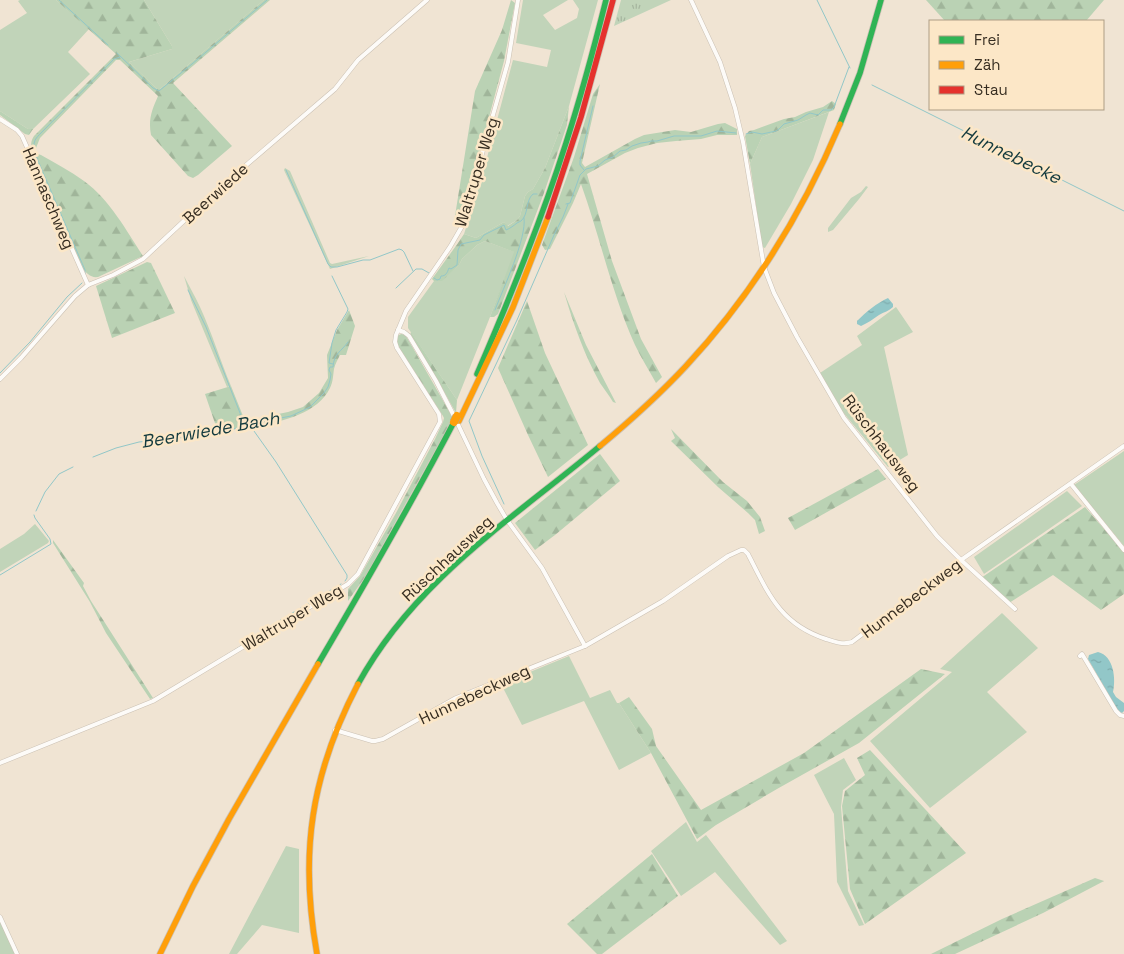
<svg xmlns="http://www.w3.org/2000/svg" width="1124" height="954" viewBox="0 0 1124 954" font-family="'Space Grotesk',sans-serif">
<defs>
<pattern id="forest-firs" width="22" height="20" patternUnits="userSpaceOnUse" patternTransform="scale(1.25)"><rect width="22" height="20" fill="#bad2b4"/><path d="M5 1l3.5 6h-7zM16 11l3.5 6h-7z" fill="#a0b59a"/></pattern>
<pattern id="park-tufts" width="24" height="20" patternUnits="userSpaceOnUse" patternTransform="scale(1.25)"><rect width="24" height="20" fill="#c1d4b9"/><path d="M3 7l-1-3M5 7V3M7 7l1-3M15 17l-1-3M17 17v-4M19 17l1-3" fill="none" stroke="#a6b69f"/></pattern>
<pattern id="water-ripples" width="26" height="14" patternUnits="userSpaceOnUse" patternTransform="scale(1.25)"><rect width="26" height="14" fill="#92c7c8"/><path d="M2 4q2-2 4 0t4 0M15 11q2-2 4 0t4 0" fill="none" stroke="#7eabac"/></pattern>
</defs>
<rect width="100%" height="100%" fill="#f0e4d3"/>
<g fill="#c1d4b9">
<path d="M 20,0 L 56,0 L 89,29 L 68,52 L 90,74 L 32,130 L 28,129 L 0,111 L 0,30 L 27,13 L 18,1 Z"/>
<path d="M 144,0 L 264,0 L 160,89 L 157,89 L 129,62 L 172,49 L 172,46 Z"/>
<path d="M 523,0 L 568,0 L 543,15 L 555,30 L 577,18 L 579,9 L 573,0 L 598,0 L 569,106 L 545,168 L 533,189 L 528,192 L 525,196 L 520,216 L 517,220 L 507,226 L 504,222 L 476,238 L 464,234 L 480,184 L 513,60 L 547,67 L 551,50 L 516,43 Z"/>
<path d="M 829,112 L 813,160 L 791,204 L 765,248 L 762,247 L 750,164 L 762,137 Z"/>
<path d="M 285,168 L 290,171 L 330,263 L 332,264 L 369,256 L 330,269 L 284,170 Z"/>
<path d="M 866,186 L 868,187 L 859,199 L 833,230 L 828,232 L 828,228 L 851,198 L 861,192 Z"/>
<path d="M 485,241 L 515,252 L 490,317 L 457,400 L 408,328 L 408,317 L 434,281 L 442,280 L 459,265 L 462,259 L 477,245 Z"/>
<path d="M 184,276 C 189,286 195,296 200,307 C 212,333 220,360 231,386 L 227,387 L 191,300 Z"/>
<path d="M 896,307 L 913,332 L 884,347 L 908,455 L 888,467 L 842,411 L 820,373 L 862,345 L 857,336 Z"/>
<path d="M 1124,451 L 1124,546 L 1074,485 Z"/>
<path d="M 1067,491 L 1082,506 L 984,574 L 974,557 Z"/>
<path d="M 35,524 L 49,541 L 48,543 L 0,572 L 0,549 L 24,534 Z"/>
<path d="M 1002,613 L 1038,648 L 987,692 L 1027,732 L 930,808 L 870,741 L 952,672 L 940,669 Z"/>
<path d="M 569,656 L 590,698 L 610,690 L 617,703 L 619,703 L 651,753 L 619,770 L 584,701 L 522,725 L 501,684 Z"/>
<path d="M 844,758 L 856,780 L 843,790 L 841,807 L 848,891 L 864,925 L 859,926 L 837,882 L 834,814 L 814,775 Z"/>
<path d="M 686,822 L 697,842 L 706,835 L 787,941 L 780,945 L 715,872 L 681,896 L 651,851 Z"/>
<path d="M 286,846 L 299,849 L 299,933 L 262,925 L 237,954 L 229,954 Z"/>
<path d="M 0,921 L 16,954 L 0,954 Z"/>
</g>
<g fill="url(#forest-firs)">
<path d="M 56,0 L 144,0 L 172,46 L 172,49 L 129,62 L 157,89 L 160,89 L 264,0 L 270,0 L 173,83 L 232,146 L 198,175 L 193,178 L 188,176 L 151,135 C 148,119 152,110 158,96 L 120,60 L 116,60 L 40,138 L 36,148 L 32,148 C 30,144 32,139 34,136 L 116,54 Z"/>
<path d="M 511,0 L 515,3 L 504,61 L 477,162 L 459,219 L 454,222 L 475,91 L 502,30 Z"/>
<path d="M 926,0 L 1104,0 L 1086,21 L 945,21 Z"/>
<path d="M 600,84 L 582,163 L 585,167 L 635,139 L 644,135 L 675,130 L 691,132 L 718,124 L 725,123 L 737,129 L 737,135 L 717,135 L 701,139 L 676,141 L 657,143 L 638,148 L 625,153 L 587,174 L 612,261 L 641,339 L 662,377 L 656,383 C 649,370 641,358 635,345 C 612,294 600,237 581,184 L 573,203 L 550,249 L 545,250 L 542,245 L 574,157 L 593,94 Z"/>
<path d="M 832,101 L 836,104 L 834,110 L 762,137 L 750,164 L 745,136 L 749,131 L 754,130 L 784,119 L 795,117 L 806,112 L 823,107 Z"/>
<path d="M 569,106 L 567,125 L 544,193 L 498,314 L 494,317 L 490,317 L 514,252 L 485,241 L 477,245 L 462,259 L 459,265 L 442,281 L 434,281 L 432,279 L 458,243 L 464,234 L 476,238 L 504,222 L 508,226 L 517,220 L 520,216 L 525,196 L 528,192 L 533,189 L 545,168 Z"/>
<path d="M 0,111 L 28,129 L 33,129 L 29,135 L 25,134 L 0,115 Z"/>
<path d="M 38,154 L 41,155 C 55,163 70,171 84,181 C 110,200 126,230 143,256 L 98,277 C 90,278 87,273 82,268 L 34,158 Z"/>
<path d="M 147,262 L 151,263 L 175,313 L 112,338 L 96,286 Z"/>
<path d="M 564,292 L 586,345 L 616,403 L 613,402 C 609,395 604,389 600,383 C 584,354 573,323 564,292 Z"/>
<path d="M 527,301 L 545,353 L 588,445 L 548,477 L 528,435 L 498,368 Z"/>
<path d="M 349,310 L 355,326 L 346,355 L 340,355 C 338,359 335,364 334,369 C 333,376 333,382 330,388 C 313,423 253,426 218,432 L 205,394 L 231,386 L 245,421 L 288,412 L 303,407 L 319,393 L 328,378 L 327,355 L 337,330 Z"/>
<path d="M 411,332 L 457,400 L 456,413 L 438,381 L 410,335 Z"/>
<path d="M 402,334 L 406,336 L 413,348 L 453,418 L 365,577 L 348,601 L 348,589 L 360,576 L 396,513 L 435,439 L 443,422 L 444,418 L 443,416 L 398,346 C 397,341 395,335 402,334 Z"/>
<path d="M 671,429 L 723,482 L 747,501 L 760,517 L 765,531 L 759,534 L 755,520 L 748,513 L 718,487 L 671,441 L 675,438 Z"/>
<path d="M 600,454 L 620,481 L 555,535 L 535,550 L 515,523 Z"/>
<path d="M 878,469 L 886,479 L 795,530 L 788,518 Z"/>
<path d="M 1085,507 L 1124,552 L 1124,594 L 1101,610 L 1053,575 L 1009,603 L 981,578 Z"/>
<path d="M 53,540 L 84,583 L 83,586 L 91,601 L 153,698 L 150,699 L 106,633 L 90,602 L 53,543 Z"/>
<path d="M 921,669 L 945,674 L 859,743 L 777,789 L 716,825 L 697,839 L 651,753 L 619,703 L 629,697 L 652,729 L 656,746 L 701,810 L 804,753 Z"/>
<path d="M 870,750 L 966,853 L 865,924 L 850,889 L 842,806 L 845,791 L 865,775 L 857,758 Z"/>
<path d="M 652,854 L 678,896 L 602,954 L 597,954 L 567,924 Z"/>
<path d="M 1095,878 L 1104,881 L 1043,913 L 955,954 L 931,954 L 1002,919 Z"/>
</g>
<path fill="url(#park-tufts)" d="M 621,0 L 671,0 L 614,26 Z"/>
<g fill="url(#water-ripples)">
<path d="M 888,298 L 893,304 L 893,307 C 889,311 884,312 879,315 C 873,319 868,323 861,326 L 857,324 L 857,321 C 866,312 877,303 888,298 Z"/>
<path d="M 1098,652 C 1114,656 1116,679 1113,692 L 1116,697 L 1124,703 L 1124,711 L 1122,713 L 1118,711 L 1088,659 L 1089,655 Z"/>
</g>
<g fill="none" stroke-linecap="round" stroke-linejoin="round">
<g stroke="#92c7c8" stroke-width="1">
<path d="M 59,0 L 108,45"/>
<path d="M 817,0 L 850,68"/>
<path d="M 117,53 L 153,88 L 159,91 L 192,64 L 267,0"/>
<path d="M 872,85 L 1124,211"/>
<path d="M 746,134 L 752,132 L 762,134 L 776,131 L 779,129 L 784,124 L 798,120 L 806,115 L 810,113 L 818,115 L 823,110 L 831,110 L 834,107 L 849,67"/>
<path d="M 34,149 C 33,141 36,138 41,133 L 114,59 L 120,57"/>
<path d="M 36,156 L 85,270 L 85,275"/>
<path d="M 286,170 L 328,264 L 331,267 L 337,267 L 363,260 L 370,260 L 399,249 L 402,250 L 404,252 L 413,271"/>
<path d="M 584,170 L 580,165 L 580,161 L 593,106"/>
<path d="M 566,204 L 570,203 L 580,175 L 586,169 L 598,166 L 605,160 L 613,157 L 620,151 L 626,150 L 632,146 L 641,143 L 648,142 L 651,141 L 657,141 L 674,136 L 701,136 L 717,131 L 736,133"/>
<path d="M 332,276 L 348,309 L 347,312 L 336,330 L 332,343 L 329,363 L 333,364"/>
<path d="M 434,278 L 437,280 L 440,279 L 441,276 C 446,276 447,273 449,268 L 451,269 L 457,265 L 458,250 L 461,244 L 480,240 L 484,235 L 504,225 L 506,230 C 511,228 513,226 517,223 C 518,222 520,222 521,221 C 529,214 525,201 533,194 L 537,194"/>
<path d="M 396,288 L 416,269 L 422,269 L 429,273"/>
<path d="M 188,290 L 206,327 L 242,418 L 246,424"/>
<path d="M 495,310 C 503,289 527,238 524,218"/>
<path d="M 0,373 L 30,342 L 67,297 L 82,283"/>
<path d="M 249,424 L 276,462 L 347,575 L 347,578 L 345,581"/>
<path d="M 93,457 L 116,448 L 139,442 L 198,436 L 217,429 L 233,429 L 255,423 L 291,416 L 310,407 L 324,393 L 328,387 L 330,380 L 331,374 L 329,370 L 330,367 L 333,367 C 334,353 341,352 348,342"/>
<path d="M 504,504 L 482,456 L 469,421 L 517,320 L 554,235 L 563,217 L 568,204"/>
<path d="M 36,511 L 45,492 L 59,474 L 73,467"/>
<path d="M 0,575 L 51,544 L 50,539 L 35,518 L 34,515"/>
<path d="M 267,628 L 341,584"/>
<path d="M 225,656 L 260,634"/>
</g>
<defs>
<g id="street">
<path d="M 691,0 L 720,62 L 735,108 L 743,142 L 764,267 L 774,293 L 797,337 L 844,418 L 937,536 L 961,560 L 1015,609"/>
<path d="M 0,119 L 17,130 L 22,136 L 88,285"/>
<path d="M 398,330 L 404,332 L 409,336 L 436,381 L 454,416 L 484,479 L 497,503 L 507,520 L 542,568 L 585,646"/>
<path d="M 0,379 L 21,358 L 75,296 L 88,285 L 113,275 L 143,259 L 216,191 L 335,89 L 358,60 L 427,0"/>
<path d="M 1071,484 L 1124,550"/>
<path d="M 1080,656 L 1082,654 L 1116,711 L 1120,715 L 1124,716"/>
<path d="M 335,730 L 372,741 L 375,741 L 383,739 L 456,698 L 585,646 L 663,601 L 728,556 L 741,550 L 744,550 L 748,554 C 768,593 780,624 826,639 C 835,642 843,645 852,642 L 961,560 L 1124,446"/>
<path d="M 0,763 L 153,701 L 348,584 L 358,574 L 440,422 L 439,414 L 397,348 L 395,342 L 396,335 L 406,311 L 450,247 L 461,228 L 508,62 L 518,0"/>
<path d="M 0,917 L 17,954"/>
</g>
<g id="fast">
<path d="M 840,124 L 860,73 L 881,0"/>
<path d="M 477,374 C 510,298 541,222 566,143 C 581,96 594,48 606,0"/>
<path d="M 318,664 C 365,584 411,504 454,422"/>
<path d="M 358,684 C 415,580 511,520 600,446"/>
</g>
<g id="slow">
<path d="M 459,421 L 513,307 L 548,217"/>
<path d="M 600,446 C 630,421 659,395 686,366 C 751,296 803,212 840,124"/>
<path d="M 160,954 L 193,886 L 229,819 L 318,664"/>
<path d="M 317,954 C 299,854 311,774 358,684"/>
</g>
<path id="jam" d="M 548,217 L 581,117 L 613,0"/>
</defs>
<use href="#street" stroke="#cbc1b4" stroke-width="5"/>
<use href="#fast" stroke="#cbc1b4" stroke-width="7"/>
<use href="#slow" stroke="#cbc1b4" stroke-width="7"/>
<use href="#jam" stroke="#cbc1b4" stroke-width="7"/>
<use href="#street" stroke="#fdfbf8" stroke-width="4"/>
<use href="#fast" stroke="#30b455" stroke-width="5.5"/>
<use href="#slow" stroke="#ff9f0a" stroke-width="5.5"/>
<use href="#jam" stroke="#e5322d" stroke-width="5.5"/>
<defs>
<path id="slow-bridge" d="M 454,422 L 457,416"/>
</defs>
<use href="#slow-bridge" stroke="#b6a88f" stroke-width="9" stroke-linecap="butt"/>
<use href="#slow-bridge" stroke="#ff9f0a" stroke-width="8"/>
</g>
<g text-anchor="middle" stroke-width="5" stroke-linejoin="round" paint-order="stroke">
<g font-size="16" fill="#362d21" stroke="#fce7c7">
<text transform="translate(476 172) rotate(-73)" y="6">Waltruper Weg</text>
<text transform="translate(215 193) rotate(-42)" y="6">Beerwiede</text>
<text transform="translate(49 198) rotate(67)" y="6">Hannaschweg</text>
<text transform="translate(882 443) rotate(53)" y="6">Rüschhausweg</text>
<text transform="translate(447 558) rotate(-43)" y="6">Rüschhausweg</text>
<text transform="translate(911 598) rotate(-37)" y="6">Hunnebeckweg</text>
<text transform="translate(292 617) rotate(-31)" y="6">Waltruper Weg</text>
<text transform="translate(474 694) rotate(-25)" y="6">Hunnebeckweg</text>
</g>
<g font-size="18" font-style="italic" fill="#133a3e" stroke="#fce7c7">
<text transform="translate(1011 155) rotate(26)" y="6">Hunnebecke</text>
<text transform="translate(210 430) rotate(-10)" y="6">Beerwiede Bach</text>
</g>
</g>
<rect x="929" y="20" width="175" height="90" fill="#fce7c7" stroke="#ad9d85"/>
<rect x="939" y="36" width="25" height="8" fill="#30b455" stroke="#ad9d85"/>
<text x="974" y="45" font-size="15" fill="#362d21">Frei</text>
<rect x="939" y="61" width="25" height="8" fill="#ff9f0a" stroke="#ad9d85"/>
<text x="974" y="70" font-size="15" fill="#362d21">Zäh</text>
<rect x="939" y="86" width="25" height="8" fill="#e5322d" stroke="#ad9d85"/>
<text x="974" y="95" font-size="15" fill="#362d21">Stau</text>
</svg>
